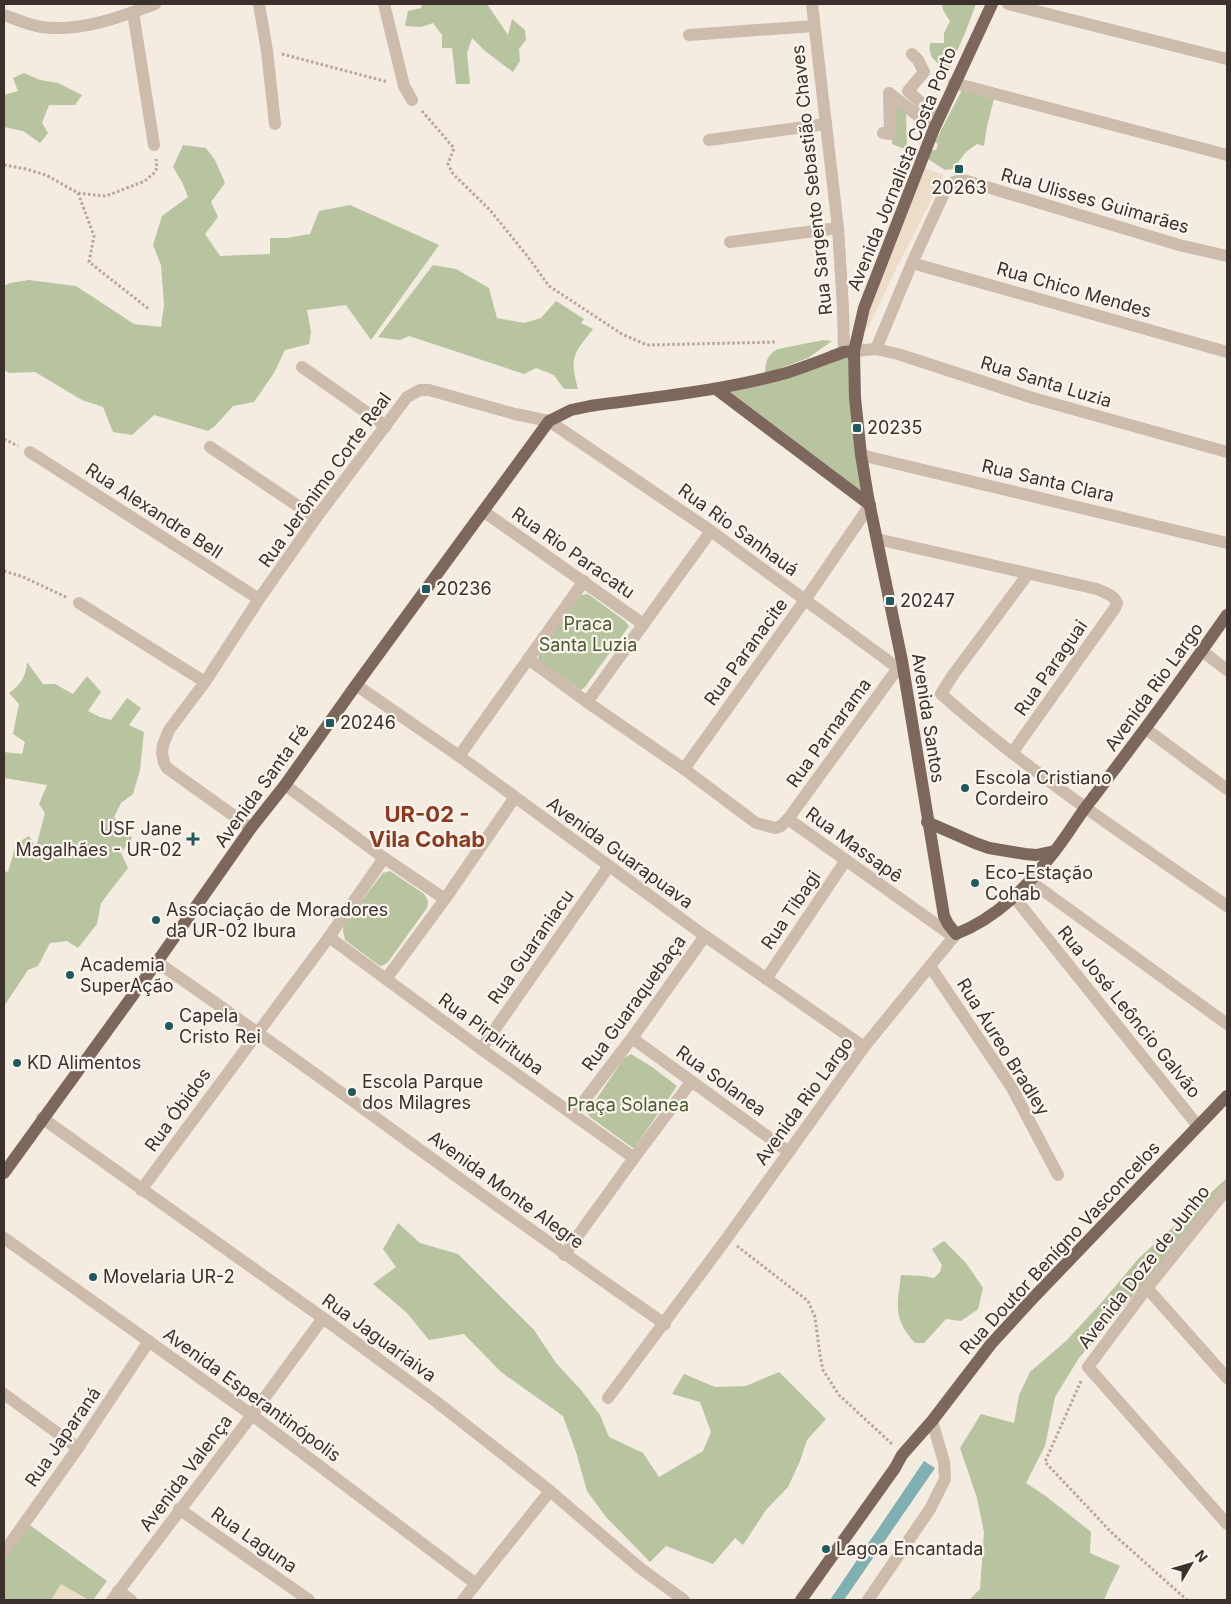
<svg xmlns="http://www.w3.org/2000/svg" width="1231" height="1604" viewBox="0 0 1231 1604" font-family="Inter,sans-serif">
<rect width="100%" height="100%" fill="#f4ebe1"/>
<g fill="#b8c4a0">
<path d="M 422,4 L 487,4 L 508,35 L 512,19 L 525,30 L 526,40 L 519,49 L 520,61 L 513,72 L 485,51 L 472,38 L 467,53 L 470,84 L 456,84 L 452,48 L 442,48 L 442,35 L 433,23 L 421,27 L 405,26 L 408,11 L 421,8 Z"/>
<path d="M 942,4 L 976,4 L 965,33 L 949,69 C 936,62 928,59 930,43 L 944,43 L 944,33 L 950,21 L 943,10 Z"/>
<path d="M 24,73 L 40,80 L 58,83 L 82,95 L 75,105 L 49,105 L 42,123 L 48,133 L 40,143 L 23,131 L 4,127 L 4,95 L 18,91 L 13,78 Z"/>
<path d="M 962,90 L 994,99 L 987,126 L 984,146 L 977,144 L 966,152 L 953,169 L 945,170 L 925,157 L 929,150 L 936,150 L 938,144 L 935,142 Z"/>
<path d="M 893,100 L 906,111 L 907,150 L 892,144 Z"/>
<path d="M 183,145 L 206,148 L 215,160 L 225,183 L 211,202 L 218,217 L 205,234 L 220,256 L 270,254 L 270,238 L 286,238 L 310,234 L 319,211 L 350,205 L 439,245 L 371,340 L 346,305 L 307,310 L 311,332 L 309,344 L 285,350 L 274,373 L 254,402 L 233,406 L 215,426 L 208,431 L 154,415 L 132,435 L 113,432 L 103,407 L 82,400 L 35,372 L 9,373 L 4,370 L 4,286 L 10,283 L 29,280 L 76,286 L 134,324 L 161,327 L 164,305 L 161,265 L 153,245 L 162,216 L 188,197 L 183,184 L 173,167 Z"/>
<path d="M 433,265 L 456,269 L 489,288 L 497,318 L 524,323 L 541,318 L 556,301 L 584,319 L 581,323 L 593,329 C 574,354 569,356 578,389 L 564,389 L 554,375 L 536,368 L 524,374 L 409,336 L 400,340 L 378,337 Z"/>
<path d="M 823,340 L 832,341 L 808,358 L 765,374 C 766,363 766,355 778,349 Z"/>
<path d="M 854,351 L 871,510 L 726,390 Z"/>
<path d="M 588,594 L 625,621 L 629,626 L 585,687 L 581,690 L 538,660 L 539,653 L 579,597 L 582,595 Z"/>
<path d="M 27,662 L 43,684 L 55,684 L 73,694 L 87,676 L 101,692 L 88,711 L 100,717 L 111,720 L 127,698 L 141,708 L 129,725 L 144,732 L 140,770 L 133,794 L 121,803 L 114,817 L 132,838 L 121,853 L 128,868 L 101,903 L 97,924 L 78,948 L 67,941 L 50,943 L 38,966 L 28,970 L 4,1006 L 4,871 L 8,872 L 16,844 L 29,836 L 36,847 L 45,813 L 39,804 L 47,785 L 4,778 L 4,752 L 22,754 L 25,742 L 13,734 L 19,704 L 9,693 C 21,685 26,676 27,662 Z"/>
<path d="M 390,871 L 424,894 L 428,901 L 427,908 L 388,962 L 384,965 L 380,966 L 345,940 L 343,931 L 344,924 L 379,878 L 383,873 Z"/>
<path d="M 631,1054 L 652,1067 L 677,1086 L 635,1147 L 633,1148 L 590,1117 L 587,1113 L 624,1058 Z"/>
<path d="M 1227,1178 L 1227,1188 L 1079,1358 L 1055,1397 L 1045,1446 L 1026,1483 L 1047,1497 L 1091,1532 L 1090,1553 L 1120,1566 L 1109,1588 L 1104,1600 L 969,1600 L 980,1589 L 984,1532 L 977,1498 L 960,1448 L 981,1414 L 1014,1423 L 1019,1395 L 1030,1372 L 1067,1340 L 1102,1302 L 1139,1258 Z"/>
<path d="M 398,1223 L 420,1243 L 458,1254 L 534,1330 L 556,1363 L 581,1390 L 600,1415 L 609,1437 L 643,1453 L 659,1477 L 703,1451 L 711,1432 L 700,1402 L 672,1394 L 684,1374 L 715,1387 L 746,1386 L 779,1372 L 826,1419 L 807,1440 L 800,1461 L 788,1487 L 766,1510 L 743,1545 L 735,1538 L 713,1564 L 666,1546 L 650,1562 L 606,1517 L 587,1491 L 576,1452 L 563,1416 L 501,1372 L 464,1334 L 429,1340 L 407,1313 L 373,1284 L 396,1267 L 383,1249 Z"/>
<path d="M 944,1241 L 966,1263 L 983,1288 L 978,1309 L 961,1321 L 946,1319 L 924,1343 L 915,1343 C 893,1319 897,1306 901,1275 L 923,1276 L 934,1278 L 940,1272 L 942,1265 L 932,1249 Z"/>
<path d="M 27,1523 L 107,1581 L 93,1600 L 4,1600 L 4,1556 Z"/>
</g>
<g fill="#ecdcc8">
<path d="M 919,166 L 944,175 L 897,267 L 868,328 L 859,333 Z"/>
<path d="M 61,1584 L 89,1600 L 51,1600 Z"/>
</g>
<path fill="#7fb0b2" d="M 924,1461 L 935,1468 L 844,1600 L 830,1600 Z"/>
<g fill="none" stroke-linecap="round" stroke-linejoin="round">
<g stroke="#b9a596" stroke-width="3" stroke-dasharray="2.5 2.5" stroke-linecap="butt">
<path d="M 282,54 L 388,82"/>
<path d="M 422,111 L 454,148 L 448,164 L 453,174 L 490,210 L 528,257 L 549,286 L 622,334 L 647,345 L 777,342"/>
<path d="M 4,165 L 26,169 L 46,175 L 78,193 L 94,195 L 106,196 L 145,181 L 154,173 L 157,168 L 156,159"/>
<path d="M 78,193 L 94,236 L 89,262 L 150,310"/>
<path d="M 4,439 L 18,446"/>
<path d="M 4,571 L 21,576 L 68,598"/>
<path d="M 737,1246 L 808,1301 L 815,1317 L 820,1355 L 823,1370 L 839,1395 L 893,1445"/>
<path d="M 1081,1381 L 1045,1462 L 1112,1533 L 1187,1600"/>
</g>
<g stroke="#cdbbac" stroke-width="12">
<path d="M 259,4 L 267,51 L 275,124"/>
<path d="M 384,4 L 404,86 L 412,100"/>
<path d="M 812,4 L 838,228 L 843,308 L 844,352"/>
<path d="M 1008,4 L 1227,59"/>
<path d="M 133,12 L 154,145"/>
<path d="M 4,15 C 16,19 28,25 41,27 C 79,32 119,18 155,4"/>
<path d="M 689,35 L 814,26"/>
<path d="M 912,54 L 918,60 L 924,72 L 908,91 L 931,112"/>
<path d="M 954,83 L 1227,155"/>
<path d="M 883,133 L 890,134 L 889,93 L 926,122"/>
<path d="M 709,140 L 826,124"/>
<path d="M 730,242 L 838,228"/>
<path d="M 912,263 L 1227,352"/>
<path d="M 876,349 L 912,263 L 945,191 C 951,182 956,179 967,181 L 1179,245 L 1227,256"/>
<path d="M 854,351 L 876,349 L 898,354 L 1033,398 L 1227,452"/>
<path d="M 302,367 L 386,426"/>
<path d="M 210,447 L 316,518"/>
<path d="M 30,452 L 259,599"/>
<path d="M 861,455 L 1227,543"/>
<path d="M 483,511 L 643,624"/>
<path d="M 877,539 L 1097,589 C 1105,593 1113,594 1117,603 L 1115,608 L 1012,753"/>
<path d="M 1028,574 L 953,675 L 941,694 C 1030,773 1130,839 1227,906"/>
<path d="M 79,603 L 205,682"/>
<path d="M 1202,651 L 1227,670"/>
<path d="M 528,659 L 587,702 L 684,769 L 756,823 L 775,828 L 781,826 L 788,819 L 898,668"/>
<path d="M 356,685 L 459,756 L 705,936 L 864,1047"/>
<path d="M 587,702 L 711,531"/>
<path d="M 1146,729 L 1227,789"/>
<path d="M 459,756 L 584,581"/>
<path d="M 684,769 L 805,600 L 870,505"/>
<path d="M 285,785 L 384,858 L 445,899"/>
<path d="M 788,819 L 954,937"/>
<path d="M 251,828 L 167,768 L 164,763 L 162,753 L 163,745 L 169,730 L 205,682 L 259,599 L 316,518 L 407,397 L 420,390 L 429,390 L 515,414 L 549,421 L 711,531 L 898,668 L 902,661"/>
<path d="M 1030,881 L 1227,1024"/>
<path d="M 1014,897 L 1198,1126"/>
<path d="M 329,937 L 481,1049 L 634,1158"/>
<path d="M 157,962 C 328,1080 493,1206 665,1324"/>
<path d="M 930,966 L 1012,1088 L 1058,1175"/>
<path d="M 386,979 L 445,899 L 515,797"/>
<path d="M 766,979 L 846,860"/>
<path d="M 632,1038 L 789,1152"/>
<path d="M 481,1049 L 609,866"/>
<path d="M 574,1114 L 632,1038 L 705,936"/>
<path d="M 42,1118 L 323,1318 L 438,1403 L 550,1491 L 640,1568 L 684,1600"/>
<path d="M 1227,1189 L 1147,1288 L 1088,1367 L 1227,1524"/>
<path d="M 141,1190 L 329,937 L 384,858"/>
<path d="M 4,1238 L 252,1415 L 476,1584"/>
<path d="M 564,1255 L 634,1158 L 691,1082"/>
<path d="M 1147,1288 L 1227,1378"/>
<path d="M 4,1394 L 78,1448"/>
<path d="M 608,1398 L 727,1238 L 864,1047 L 956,934"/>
<path d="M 179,1509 L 309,1600"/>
<path d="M 4,1552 L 78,1448 L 149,1341"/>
<path d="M 118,1591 L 131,1600"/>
<path d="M 112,1600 L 252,1415 L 323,1318"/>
<path d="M 463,1600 L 550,1491"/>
<path d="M 868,1600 L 930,1509 L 945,1479 L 944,1462 L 932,1421"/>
</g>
<g stroke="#7d675c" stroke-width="12">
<path d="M 992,4 L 933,131 L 864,308 L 854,351 L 855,398 L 861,455 L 868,497 L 902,661 L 944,916 L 948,924 L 956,934 C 997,918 1028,886 1054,852 C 1068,835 1078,816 1092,799 C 1138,739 1183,678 1227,615"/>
<path d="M 716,389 L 870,505"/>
<path d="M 927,822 L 975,843 L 989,848 L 1025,854 L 1036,855 L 1055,851"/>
<path d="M 4,1173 L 157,962 L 251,828 L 285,785 L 356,685 L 549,421 L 571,410 L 590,406 C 655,397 722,391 786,373 C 805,367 825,359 844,352 L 854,351"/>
<path d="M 801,1600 L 895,1468 L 902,1455 L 932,1421 L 991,1344 L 1035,1296 L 1227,1096"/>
</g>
</g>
<g fill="#1f5a5e" stroke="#fbf5ee" stroke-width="2">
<rect x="954" y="164" width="10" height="10" rx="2.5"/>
<rect x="852" y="423" width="10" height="10" rx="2.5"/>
<rect x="421" y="584" width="10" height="10" rx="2.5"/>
<rect x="885" y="596" width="10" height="10" rx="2.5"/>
<rect x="325" y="718" width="10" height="10" rx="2.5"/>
<circle cx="965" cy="788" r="5"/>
<path d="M190.5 831.5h5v5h5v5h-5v5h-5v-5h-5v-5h5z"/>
<circle cx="975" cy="883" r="5"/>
<circle cx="156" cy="920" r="5"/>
<circle cx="70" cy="975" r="5"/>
<circle cx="169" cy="1026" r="5"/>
<circle cx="17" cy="1063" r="5"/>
<circle cx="352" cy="1092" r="5"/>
<circle cx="93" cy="1277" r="5"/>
<circle cx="826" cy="1549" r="5"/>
</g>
<g text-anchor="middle" stroke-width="4.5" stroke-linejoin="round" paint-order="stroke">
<g font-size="18" fill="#3b302b" stroke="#fbf5ee">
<text transform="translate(902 169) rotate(-68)" y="6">Avenida Jornalista Costa Porto</text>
<text transform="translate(812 180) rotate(-96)" y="6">Rua Sargento Sebastião Chaves</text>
<text transform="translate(1095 201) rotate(16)" y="6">Rua Ulisses Guimarães</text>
<text transform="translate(1074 290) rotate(16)" y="6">Rua Chico Mendes</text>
<text transform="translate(1046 382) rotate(17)" y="6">Rua Santa Luzia</text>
<text transform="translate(325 480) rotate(-54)" y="6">Rua Jerônimo Corte Real</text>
<text transform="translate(1048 481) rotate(13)" y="6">Rua Santa Clara</text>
<text transform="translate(154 511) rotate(33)" y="6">Rua Alexandre Bell</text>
<text transform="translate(738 530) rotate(36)" y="6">Rua Rio Sanhauá</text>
<text transform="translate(573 553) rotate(35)" y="6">Rua Rio Paracatu</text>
<text transform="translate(746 652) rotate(-54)" y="6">Rua Paranacite</text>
<text transform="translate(1051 668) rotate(-55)" y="6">Rua Paraguai</text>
<text transform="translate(1154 687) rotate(-54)" y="6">Avenida Rio Largo</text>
<text transform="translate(928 718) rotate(81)" y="6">Avenida Santos</text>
<text transform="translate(829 733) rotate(-54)" y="6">Rua Parnarama</text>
<text transform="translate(262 786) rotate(-54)" y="6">Avenida Santa Fé</text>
<text transform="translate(854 845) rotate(36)" y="6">Rua Massapê</text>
<text transform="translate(620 853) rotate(36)" y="6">Avenida Guarapuava</text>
<text transform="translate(791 910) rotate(-56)" y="6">Rua Tibagi</text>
<text transform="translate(531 947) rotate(-55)" y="6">Rua Guaraniacu</text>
<text transform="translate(634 1003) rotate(-54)" y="6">Rua Guaraquebaça</text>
<text transform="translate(1129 1012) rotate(51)" y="6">Rua José Leôncio Galvão</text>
<text transform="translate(491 1034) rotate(36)" y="6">Rua Pirpirituba</text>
<text transform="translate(1003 1047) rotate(58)" y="6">Rua Áureo Bradley</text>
<text transform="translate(721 1081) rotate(36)" y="6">Rua Solanea</text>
<text transform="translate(804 1101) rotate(-54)" y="6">Avenida Rio Largo</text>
<text transform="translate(178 1110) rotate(-54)" y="6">Rua Óbidos</text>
<text transform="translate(506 1190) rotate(36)" y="6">Avenida Monte Alegre</text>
<text transform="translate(1060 1248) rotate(-47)" y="6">Rua Doutor Benígno Vasconcelos</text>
<text transform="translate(1144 1267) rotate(-52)" y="6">Avenida Doze de Junho</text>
<text transform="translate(379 1338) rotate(36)" y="6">Rua Jaguariaiva</text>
<text transform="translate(252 1395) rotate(36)" y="6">Avenida Esperantinópolis</text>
<text transform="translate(63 1437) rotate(-55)" y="6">Rua Japaraná</text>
<text transform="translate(186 1473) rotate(-53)" y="6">Avenida Valença</text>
<text transform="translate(254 1540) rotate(35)" y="6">Rua Laguna</text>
</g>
<g font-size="18" fill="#3b302b" stroke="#fbf5ee" text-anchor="start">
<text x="959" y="194" text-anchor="middle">20263</text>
<text x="867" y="434">20235</text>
<text x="436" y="595">20236</text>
<text x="900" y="607">20247</text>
<text x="340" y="729">20246</text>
<text x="975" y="784">Escola Cristiano<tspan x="975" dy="21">Cordeiro</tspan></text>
<text x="182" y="835" text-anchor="end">USF Jane<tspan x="182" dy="21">Magalhães - UR-02</tspan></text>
<text x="985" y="879">Eco-Estação<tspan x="985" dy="21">Cohab</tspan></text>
<text x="166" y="916">Associação de Moradores<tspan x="166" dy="21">da UR-02 Ibura</tspan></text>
<text x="80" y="971">Academia<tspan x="80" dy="21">SuperAção</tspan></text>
<text x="179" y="1022">Capela<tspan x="179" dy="21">Cristo Rei</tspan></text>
<text x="27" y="1069">KD Alimentos</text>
<text x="362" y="1088">Escola Parque<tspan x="362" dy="21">dos Milagres</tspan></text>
<text x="103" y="1283">Movelaria UR-2</text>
<text x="836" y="1555">Lagoa Encantada</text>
</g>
<g font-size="18" fill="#4a5a2e" stroke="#fbf5ee">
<text x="588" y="630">Praca<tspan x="588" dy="21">Santa Luzia</tspan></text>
<text x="628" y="1111">Praça Solanea</text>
</g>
<g font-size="22" font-weight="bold" fill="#8c3b22" stroke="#fbf5ee">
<text x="427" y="822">UR-02 -<tspan x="427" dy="25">Vila Cohab</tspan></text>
</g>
</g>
<rect width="1231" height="1604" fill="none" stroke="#3b302b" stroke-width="10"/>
<g transform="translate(1191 1564) rotate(52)" stroke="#fbf5ee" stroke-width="4" paint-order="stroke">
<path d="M0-4L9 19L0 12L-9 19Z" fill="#3b302b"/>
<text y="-8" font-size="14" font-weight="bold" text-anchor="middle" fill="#3b302b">N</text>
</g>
</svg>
